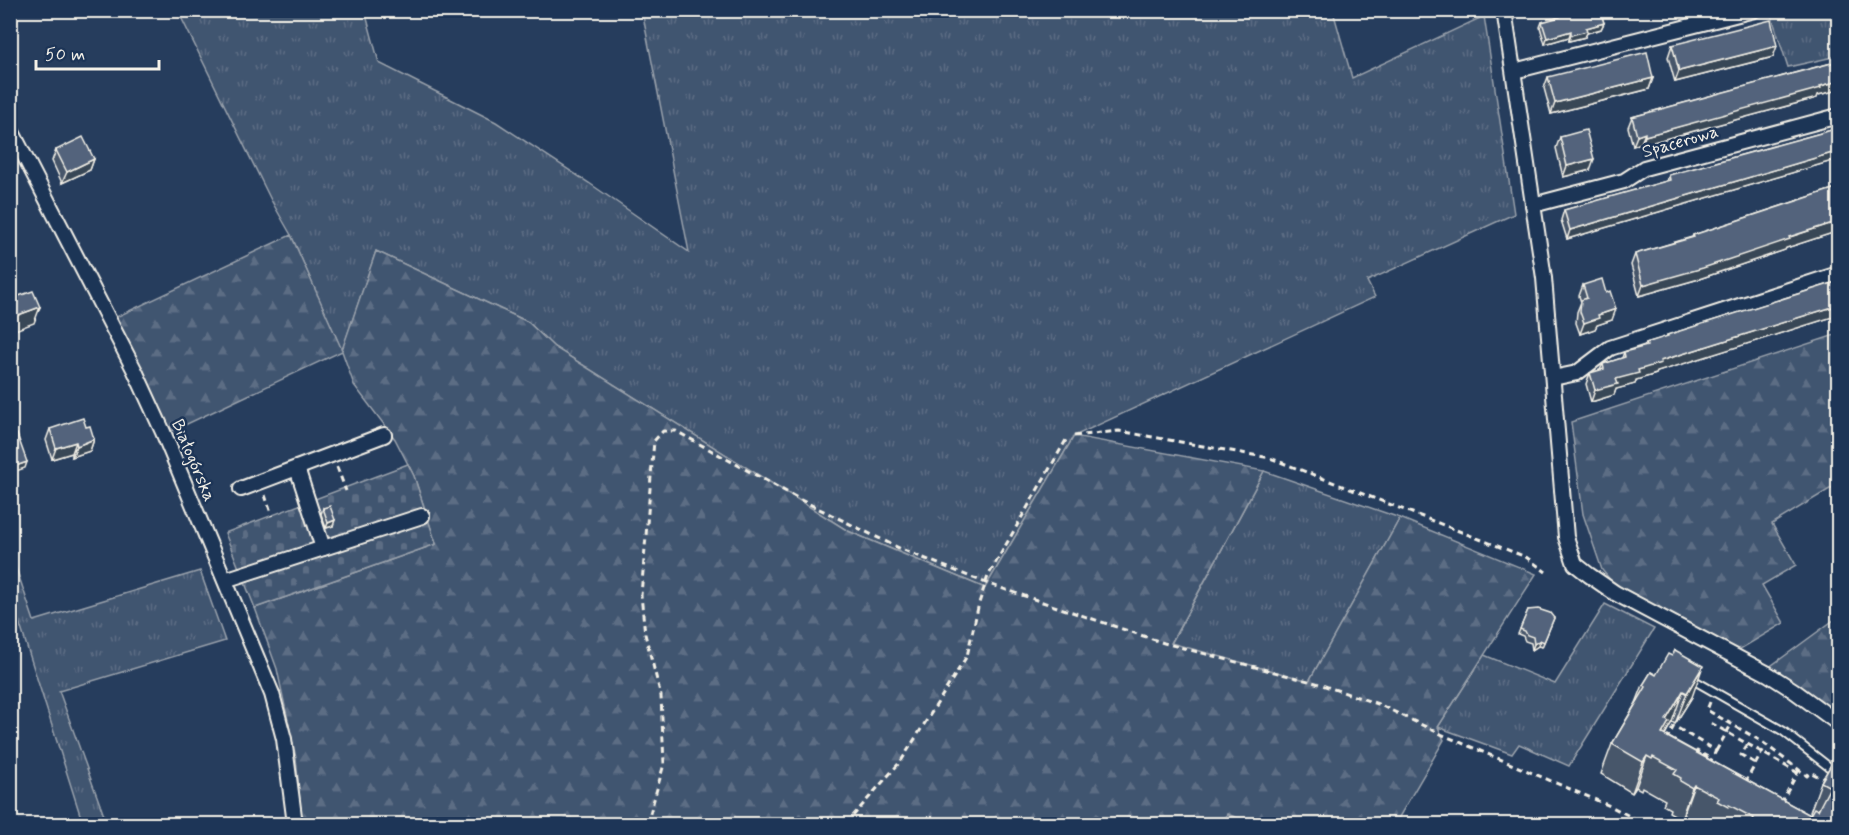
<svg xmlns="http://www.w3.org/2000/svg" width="1849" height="835" viewBox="0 0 1849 835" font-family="Mynerve,sans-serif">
<defs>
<pattern id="grass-tufts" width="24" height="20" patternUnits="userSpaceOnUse" patternTransform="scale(1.5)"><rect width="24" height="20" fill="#40546f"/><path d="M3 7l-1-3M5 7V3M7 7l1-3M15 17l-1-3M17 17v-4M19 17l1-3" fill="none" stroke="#5c6d84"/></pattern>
<pattern id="forest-firs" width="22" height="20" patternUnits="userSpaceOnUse" patternTransform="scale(1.5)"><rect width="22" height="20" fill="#40546f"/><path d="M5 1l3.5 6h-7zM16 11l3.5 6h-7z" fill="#5c6d84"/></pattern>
<pattern id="cemetery-stones" width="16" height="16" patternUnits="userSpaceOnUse" patternTransform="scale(1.5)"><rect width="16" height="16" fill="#40546f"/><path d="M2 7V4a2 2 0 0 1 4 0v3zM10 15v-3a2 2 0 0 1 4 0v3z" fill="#5c6d84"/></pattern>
</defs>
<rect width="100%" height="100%" fill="#263d5d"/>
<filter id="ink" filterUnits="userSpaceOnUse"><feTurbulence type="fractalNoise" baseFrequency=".0167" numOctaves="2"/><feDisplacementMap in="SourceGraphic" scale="12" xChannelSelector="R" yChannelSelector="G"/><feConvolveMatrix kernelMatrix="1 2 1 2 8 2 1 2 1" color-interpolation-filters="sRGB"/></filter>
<g filter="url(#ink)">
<g fill="url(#grass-tufts)" stroke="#9aa2ac" stroke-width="1.5">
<path d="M 218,10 L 365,11 L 379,63 L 496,122 L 589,183 L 689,252 L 642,11 L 1333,11 L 1352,78 L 1484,16 L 1514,214 L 1367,281 L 1375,297 L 1074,436 L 985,588 L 848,531 L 554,347 L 528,322 L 376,251 L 342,351 L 291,235 L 271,200 L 181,17 Z"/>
<path d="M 1770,11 L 1838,11 L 1838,56 L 1788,67 Z"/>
<path d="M 1264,471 L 1400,518 L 1309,681 L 1171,644 Z"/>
<path d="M 10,550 L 34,621 L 200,571 L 225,641 L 59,691 L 107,824 L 83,824 L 16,612 L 11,599 Z"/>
<path d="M 1605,604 L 1654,629 L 1569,766 L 1519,744 L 1512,754 L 1438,727 L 1484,655 L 1555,684 Z"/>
<path d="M 1226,814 L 1254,824 L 1221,824 Z"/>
</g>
<g fill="url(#forest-firs)" stroke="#9aa2ac" stroke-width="1.5">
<path d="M 291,235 L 342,350 L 376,251 L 528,322 L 554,347 L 848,531 L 985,588 L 1074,436 L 1264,471 L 1171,643 L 1309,681 L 1400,518 L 1536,574 L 1438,727 L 1444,740 L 1395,824 L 1254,824 L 1227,814 L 1221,824 L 302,824 L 296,758 L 277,669 L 255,608 L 436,544 L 414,476 L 395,439 L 354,385 L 342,351 L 170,432 L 114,318 Z"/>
<path d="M 1838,334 L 1838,484 L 1772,524 L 1796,565 L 1762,585 L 1784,623 L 1737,651 L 1618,589 L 1602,570 L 1583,514 L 1571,422 Z"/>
<path d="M 1838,617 L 1838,717 L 1789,679 L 1768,668 Z"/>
</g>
<path fill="url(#cemetery-stones)" stroke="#9aa2ac" stroke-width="1.5" d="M 408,464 L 414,476 L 436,544 L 255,608 L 225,533 Z"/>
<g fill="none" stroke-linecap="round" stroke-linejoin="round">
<defs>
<path id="lane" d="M 1690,678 L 1783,731 L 1838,774"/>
<g id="street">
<path d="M 1504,10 L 1544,278 L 1566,537 L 1575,564 L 1589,575 L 1615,593 L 1768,674 L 1793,690 L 1838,723"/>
<path d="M 1514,71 L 1754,10"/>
<path d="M 10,128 L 135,371 L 163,432 L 272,694 L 284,739 L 295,824"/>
<path d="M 1533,205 L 1624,181 L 1644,168 L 1838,116"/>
<path d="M 1553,378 L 1577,373 L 1610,348 L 1838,274"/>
<path d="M 297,468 L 323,548"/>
<path d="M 241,489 L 384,435"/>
<path d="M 225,580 L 422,516"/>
</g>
</defs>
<use href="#lane" stroke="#f4f1e8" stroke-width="11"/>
<use href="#street" stroke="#f4f1e8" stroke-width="18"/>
<g stroke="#f4f1e8" stroke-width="3" stroke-dasharray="6 4.5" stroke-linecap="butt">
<path d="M 1074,436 L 1119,431 L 1270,458 L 1526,557 L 1546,572"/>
<path d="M 337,467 L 346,491"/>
<path d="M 265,495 L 272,516"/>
<path d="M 1710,702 L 1707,710 L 1761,741 L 1807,776 L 1810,772 L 1825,780"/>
<path d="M 1711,723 L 1798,773"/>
<path d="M 1666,740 L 1674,726 L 1716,751 L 1710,762"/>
<path d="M 1747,745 L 1741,755 L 1755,763"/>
<path d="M 1716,751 L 1731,725"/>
<path d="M 1695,754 L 1697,751 L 1711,759"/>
<path d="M 1745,783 L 1766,745"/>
<path d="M 1781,803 L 1799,770"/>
<path d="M 647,824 L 664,764 L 661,696 L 645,634 L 641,595 L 654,441 L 663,431 L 676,431 L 801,500 L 901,549 L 986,583 L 1164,643 L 1316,683 L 1378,704 L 1443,735 L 1610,806 L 1645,824"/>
<path d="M 846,824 L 901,761 L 967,656 L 979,603 L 988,576 L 1066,440"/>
</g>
<use href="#lane" stroke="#1d3557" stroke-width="7"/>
<use href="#street" stroke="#1d3557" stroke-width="14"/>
</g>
<g fill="#47566a" stroke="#f4f1e8" stroke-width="1.5">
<path d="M 1555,10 L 1600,10 L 1604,23 L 1601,29 L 1587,33 L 1585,37 L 1569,41 L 1569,37 L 1545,44 L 1540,27 L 1542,22 L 1557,18 Z"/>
<path d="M 1672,45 L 1773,57 L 1675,82 L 1668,57 Z"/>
<path d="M 1839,61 L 1839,90 L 1818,95 L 1817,98 L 1642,145 L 1641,143 L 1633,146 L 1628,127 L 1632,117 Z"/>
<path d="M 1548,77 L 1653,78 L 1649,89 L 1551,114 L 1544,88 Z"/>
<path d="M 1839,128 L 1839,159 L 1567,239 L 1561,220 L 1564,210 L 1667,181 L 1669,175 Z"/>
<path d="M 1560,137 L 1590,170 L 1563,177 L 1556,148 Z"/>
<path d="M 56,150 L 94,159 L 90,170 L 62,183 L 52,161 Z"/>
<path d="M 1839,187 L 1839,231 L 1786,248 L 1785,250 L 1699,279 L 1639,296 L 1631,265 L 1635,254 L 1692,237 L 1693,235 Z"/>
<path d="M 1839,281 L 1839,315 L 1657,372 L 1656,374 L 1636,380 L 1635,384 L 1616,389 L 1614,395 L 1591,402 L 1586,384 L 1590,373 L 1600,370 L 1603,364 L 1622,358 L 1624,352 L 1644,347 L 1646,343 L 1667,337 L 1667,335 Z"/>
<path d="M 1583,285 L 1612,320 L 1597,325 L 1595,329 L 1580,334 L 1576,323 L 1577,312 L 1581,302 L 1579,296 Z"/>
<path d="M 86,427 L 94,439 L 90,451 L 72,457 L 72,453 L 52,459 L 46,440 L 50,429 Z"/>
<path d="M 323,508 L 333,526 L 326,528 L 321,514 Z"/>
<path d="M 1528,610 L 1554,618 L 1542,647 L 1538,646 L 1532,650 L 1531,643 L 1525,641 L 1523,636 L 1518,634 Z"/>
<path d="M 1651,672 L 1692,697 L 1675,724 L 1672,722 L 1665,735 L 1810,815 L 1811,813 L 1810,812 L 1821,782 L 1835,758 L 1839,825 L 1699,825 L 1683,816 L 1681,819 L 1669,812 L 1670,809 L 1663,805 L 1665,800 L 1642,787 L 1641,790 L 1636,787 L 1632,793 L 1601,774 L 1612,744 L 1636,703 L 1643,685 Z"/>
</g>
<g fill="#394656" stroke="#f4f1e8" stroke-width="1.5">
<path d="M 1604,23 L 1601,29 L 1587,33 L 1585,37 L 1569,41 L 1571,35 L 1586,28 Z"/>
<path d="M 1571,31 L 1569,37 L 1545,44 L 1547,38 Z"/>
<path d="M 1777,46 L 1773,57 L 1675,82 L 1679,71 Z"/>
<path d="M 1653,78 L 1649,89 L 1551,114 L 1555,103 Z"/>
<path d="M 1839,81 L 1839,90 L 1818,95 L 1817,98 L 1642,145 L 1645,136 Z"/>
<path d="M 1645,133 L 1641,143 L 1633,146 L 1637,136 Z"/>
<path d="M 1839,151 L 1839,159 L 1567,239 L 1570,230 Z"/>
<path d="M 94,159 L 90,170 L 62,183 L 67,172 Z"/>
<path d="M 1594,159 L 1590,170 L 1563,177 L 1567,166 Z"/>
<path d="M 1839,221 L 1839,231 L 1786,248 L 1785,250 L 1699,279 L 1639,296 L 1643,285 Z"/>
<path d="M 1839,305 L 1839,315 L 1657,372 L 1656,374 L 1636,380 L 1635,384 L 1616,389 L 1614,395 L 1591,402 L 1595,390 L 1616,379 L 1660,361 Z"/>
<path d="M 40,307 L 34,323 L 10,332 L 10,318 Z"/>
<path d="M 1616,309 L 1612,320 L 1597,325 L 1595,329 L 1580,334 L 1584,323 L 1598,315 Z"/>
<path d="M 94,439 L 90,451 L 72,457 L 77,446 Z"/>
<path d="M 76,442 L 72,453 L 52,459 L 56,448 Z"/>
<path d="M 27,462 L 25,468 L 10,473 L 10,468 Z"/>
<path d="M 335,520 L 333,526 L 326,528 L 328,523 Z"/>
<path d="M 1540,640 L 1538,646 L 1532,650 L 1534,644 Z"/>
<path d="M 1703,666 L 1692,697 L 1675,724 L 1687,693 Z"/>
<path d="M 1683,691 L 1672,722 L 1666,732 L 1658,753 L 1666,720 Z"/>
<path d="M 1647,756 L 1636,787 L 1632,793 L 1643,762 Z"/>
<path d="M 1694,785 L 1683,816 L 1681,819 L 1692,788 Z"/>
</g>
<g fill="#52647b" stroke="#f4f1e8" stroke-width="1.5">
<path d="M 1559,10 L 1600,10 L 1604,23 L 1586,28 L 1587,31 L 1571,35 L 1571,31 L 1547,38 L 1542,22 L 1560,17 Z"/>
<path d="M 1771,20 L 1777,46 L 1679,71 L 1672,45 Z"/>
<path d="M 1647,52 L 1653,78 L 1555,103 L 1548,77 Z"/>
<path d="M 1839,61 L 1839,81 L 1820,86 L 1821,88 L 1645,136 L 1645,133 L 1637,136 L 1632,117 Z"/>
<path d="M 1839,128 L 1839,151 L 1570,230 L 1564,210 L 1670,180 L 1669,175 Z"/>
<path d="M 1586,130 L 1594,159 L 1567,166 L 1560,137 Z"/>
<path d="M 83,137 L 94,159 L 67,172 L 56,150 Z"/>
<path d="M 1839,187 L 1839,221 L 1789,237 L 1790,239 L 1703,268 L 1643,285 L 1635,254 L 1694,237 L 1693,235 Z"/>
<path d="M 1602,279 L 1606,293 L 1610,291 L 1616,309 L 1598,315 L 1599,318 L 1584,323 L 1580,312 L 1581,300 L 1587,298 L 1583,285 Z"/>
<path d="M 1839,281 L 1839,305 L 1660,361 L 1661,363 L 1638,370 L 1639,373 L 1616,379 L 1618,384 L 1595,390 L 1590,373 L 1604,369 L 1603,364 L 1625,357 L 1624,352 L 1647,346 L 1646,343 L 1668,336 L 1667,335 Z"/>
<path d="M 33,291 L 40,307 L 10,318 L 10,299 Z"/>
<path d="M 83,418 L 86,427 L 90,426 L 94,439 L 77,446 L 76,442 L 56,448 L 50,429 Z"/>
<path d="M 17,434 L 27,462 L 10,468 L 10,436 Z"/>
<path d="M 330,506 L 335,520 L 328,523 L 323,508 Z"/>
<path d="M 1538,609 L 1550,613 L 1554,618 L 1544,642 L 1540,640 L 1534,644 L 1533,637 L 1527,635 L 1525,631 L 1520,629 L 1528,610 Z"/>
<path d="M 1675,650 L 1703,666 L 1687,693 L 1683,691 L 1666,720 L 1669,722 L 1662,734 L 1810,815 L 1814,808 L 1818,810 L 1830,787 L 1821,782 L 1835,758 L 1839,760 L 1839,825 L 1759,825 L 1752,821 L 1754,818 L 1729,805 L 1728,807 L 1717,801 L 1719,798 L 1694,785 L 1692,788 L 1680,781 L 1681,778 L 1674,774 L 1677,770 L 1653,757 L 1652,759 L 1647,756 L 1643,762 L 1612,744 L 1646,687 L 1643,685 L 1651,672 L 1656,675 L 1668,654 L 1672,656 Z"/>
<path d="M 162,822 L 167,825 L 148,825 L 147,824 Z"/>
</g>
</g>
<g text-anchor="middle" stroke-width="5" stroke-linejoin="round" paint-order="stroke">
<g font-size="18" fill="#f4f1e8" stroke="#1d3557">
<text transform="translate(1680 141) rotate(-16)" y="6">Spacerowa</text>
<text transform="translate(194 460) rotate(67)" y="6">Białogórska</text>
</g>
</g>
<rect width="1849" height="835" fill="none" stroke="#1d3557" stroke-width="36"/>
<rect x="18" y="18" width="1813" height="799" fill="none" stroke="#f4f1e8" stroke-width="2" filter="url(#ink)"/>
<path d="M36 60v9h123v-9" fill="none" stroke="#f4f1e8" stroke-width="3"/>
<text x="45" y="60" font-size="18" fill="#f4f1e8" stroke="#1d3557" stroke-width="4.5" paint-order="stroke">50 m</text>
</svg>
